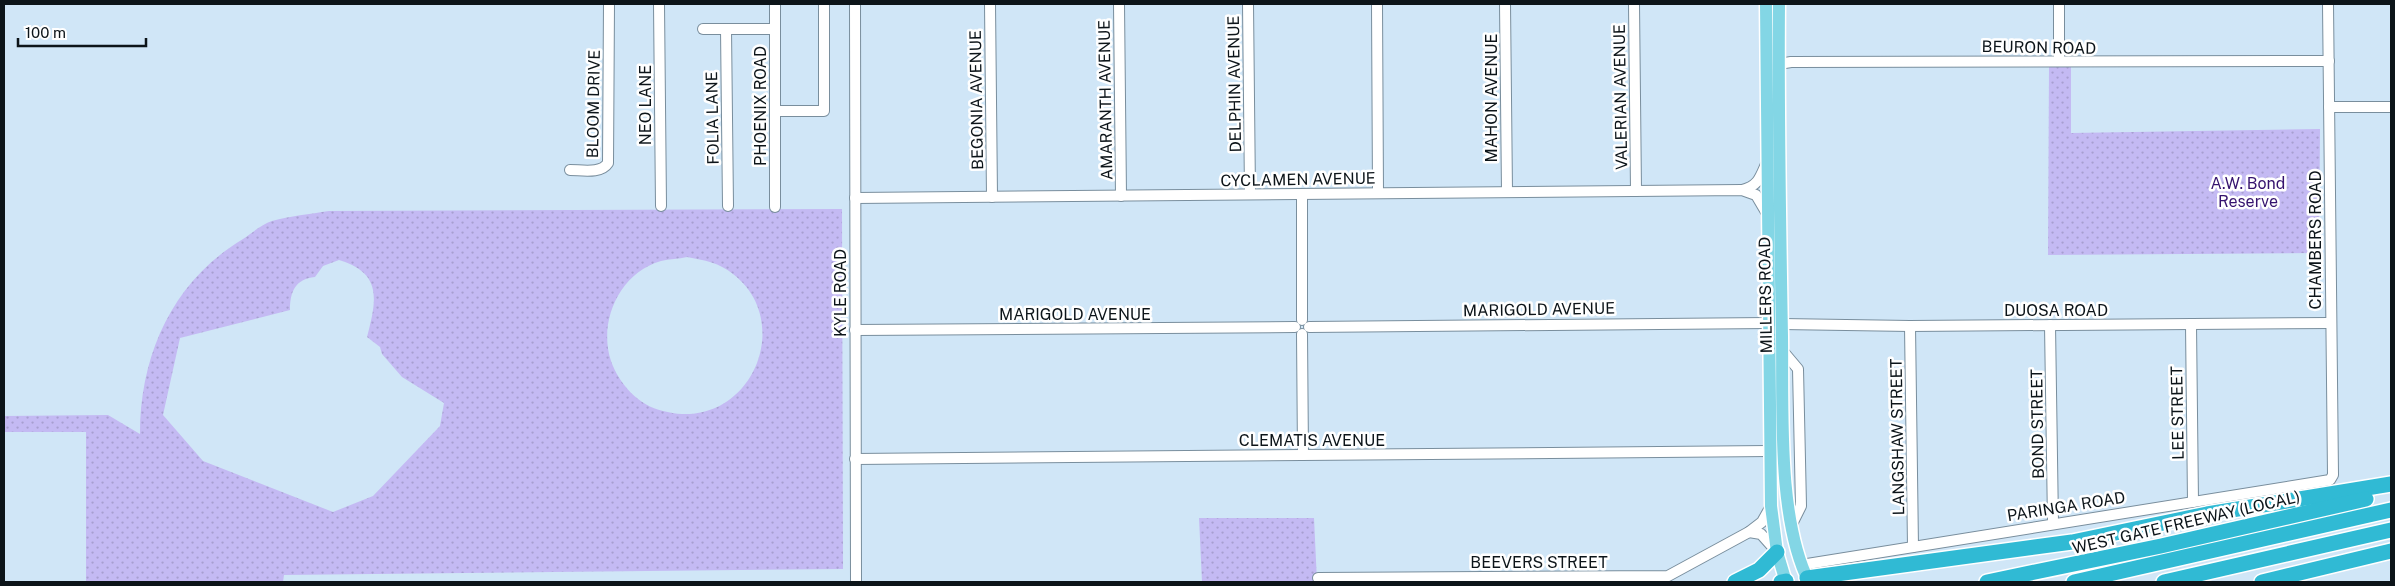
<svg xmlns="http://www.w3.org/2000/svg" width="2395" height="586" viewBox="0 0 2395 586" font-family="'Public Sans',sans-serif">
<defs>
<pattern id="green-dots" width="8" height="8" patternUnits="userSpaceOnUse" patternTransform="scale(1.25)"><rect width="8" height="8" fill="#c4baf3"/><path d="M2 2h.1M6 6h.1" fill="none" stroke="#a79fd0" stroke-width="1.8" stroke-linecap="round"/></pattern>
</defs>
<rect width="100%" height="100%" fill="#d0e6f7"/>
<g fill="url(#green-dots)" fill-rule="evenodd">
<path d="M 2049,66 L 2071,67 L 2071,133 L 2320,129 L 2319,253 L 2048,255 Z"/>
<path d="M 842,209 L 843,569 L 284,575 L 283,582 L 86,582 L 86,432 L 4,432 L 4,416 L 108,415 L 140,434 C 140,354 173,281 243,239 C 252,233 262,224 272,221 C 290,216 310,214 329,211 ZM 687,257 C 704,260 720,263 733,274 C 792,319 756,417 682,414 C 676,414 669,412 663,411 C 639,406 619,384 611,361 C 598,322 619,273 661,261 C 669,259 679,259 687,257 ZM 339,260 C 382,273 377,299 367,337 L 380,347 L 382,354 L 402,377 L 444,403 L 440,426 L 373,496 L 333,512 L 203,461 L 163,415 L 180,338 L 290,310 C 290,292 295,279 315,277 L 323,266 Z"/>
<path d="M 1199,518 L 1314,518 L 1317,582 L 1202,582 Z"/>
</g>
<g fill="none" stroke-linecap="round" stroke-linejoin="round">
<defs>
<g id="minor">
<path d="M 659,4 L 661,206"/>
<path d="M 775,4 L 775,207"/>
<path d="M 855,4 L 856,582"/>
<path d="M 990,4 L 992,197"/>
<path d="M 1119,4 L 1121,196"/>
<path d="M 1248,4 L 1250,194"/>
<path d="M 1377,4 L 1378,193"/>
<path d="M 1505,4 L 1507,192"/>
<path d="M 1634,4 L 1636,191"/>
<path d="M 703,29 L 775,29"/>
<path d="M 726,29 L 728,206"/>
<path d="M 2059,61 L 2059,4"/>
<path d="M 1775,70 L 1779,64 L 1791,62 L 2329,61"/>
<path d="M 2329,107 L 2391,107"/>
<path d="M 775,111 L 824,111 L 824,4"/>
<path d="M 570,170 C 582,170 601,174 608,163 L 609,4"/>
<path d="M 1742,190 C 1758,186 1760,178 1766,164"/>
<path d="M 1302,194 L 1302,320"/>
<path d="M 855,198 L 1742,190 L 1756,195 L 1766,212"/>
<path d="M 1782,324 L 1910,326 L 2330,323"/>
<path d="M 2050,325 L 2053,523"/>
<path d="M 2191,325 L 2193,502"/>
<path d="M 1910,326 L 1913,547"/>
<path d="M 1309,327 L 1768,323"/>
<path d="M 855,330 L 1295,327"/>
<path d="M 1302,334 L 1303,455"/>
<path d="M 1782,350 L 1798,369 L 1801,506 L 1791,526"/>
<path d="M 855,459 L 1769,451"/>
<path d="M 1749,532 L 1761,534 L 1777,552"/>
<path d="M 1801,565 L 2330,480 L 2333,475 L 2328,4"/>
<path d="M 1318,578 L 1668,576 L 1749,532 L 1762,522 L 1771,506"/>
</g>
<g id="major">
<path d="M 1766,4 L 1771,506 L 1777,552 L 1786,582"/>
<path d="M 1779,4 C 1778,114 1780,225 1782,336 C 1783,407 1777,519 1809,582"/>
</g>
<g id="highway">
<path d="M 1807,578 L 2072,542 L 2207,514 L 2391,484"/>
<path d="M 1735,582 L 1759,570 L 1777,552"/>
<path d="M 1781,582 L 1786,581"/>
<path d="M 1987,582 L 2161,546 L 2366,499"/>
<path d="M 2074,582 L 2391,510"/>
<path d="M 2164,582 L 2391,530"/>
<path d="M 2262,582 L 2391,551"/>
</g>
</defs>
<use href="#minor" stroke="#798e9d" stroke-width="12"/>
<use href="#major" stroke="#fff" stroke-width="15"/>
<use href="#highway" stroke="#fff" stroke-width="18"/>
<use href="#minor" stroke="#fff" stroke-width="10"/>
<use href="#major" stroke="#83d6e5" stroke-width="12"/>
<use href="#highway" stroke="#30bad4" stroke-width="15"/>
</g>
<g text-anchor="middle" stroke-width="5" stroke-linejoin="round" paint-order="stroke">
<g font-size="16" fill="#0c1419" stroke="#fff">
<text transform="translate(2039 47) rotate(1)" y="6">BEURON ROAD</text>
<text transform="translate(1234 84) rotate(-91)" y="6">DELPHIN AVENUE</text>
<text transform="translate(1620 97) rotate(-91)" y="6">VALERIAN AVENUE</text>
<text transform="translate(1491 98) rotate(-90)" y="6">MAHON AVENUE</text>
<text transform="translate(976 100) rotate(-91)" y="6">BEGONIA AVENUE</text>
<text transform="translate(1105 100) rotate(-91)" y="6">AMARANTH AVENUE</text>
<text transform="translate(593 104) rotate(-89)" y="6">BLOOM DRIVE</text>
<text transform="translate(645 105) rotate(-90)" y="6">NEO LANE</text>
<text transform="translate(760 106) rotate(-90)" y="6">PHOENIX ROAD</text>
<text transform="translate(712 118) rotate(-91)" y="6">FOLIA LANE</text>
<text transform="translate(1298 179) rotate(-1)" y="6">CYCLAMEN AVENUE</text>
<text transform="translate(2315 240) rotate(-90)" y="6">CHAMBERS ROAD</text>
<text transform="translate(840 293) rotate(-90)" y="6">KYLE ROAD</text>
<text transform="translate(1765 295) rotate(-91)" y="6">MILLERS ROAD</text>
<text transform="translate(1539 309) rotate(-1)" y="6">MARIGOLD AVENUE</text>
<text x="2056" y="316">DUOSA ROAD</text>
<text x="1075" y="320">MARIGOLD AVENUE</text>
<text transform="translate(2177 413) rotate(-91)" y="6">LEE STREET</text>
<text transform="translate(2037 424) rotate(-91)" y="6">BOND STREET</text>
<text transform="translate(1897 437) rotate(-91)" y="6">LANGSHAW STREET</text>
<text x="1312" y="446">CLEMATIS AVENUE</text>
<text transform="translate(2066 506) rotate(-9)" y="6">PARINGA ROAD</text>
<text transform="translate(2186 522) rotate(-13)" y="6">WEST GATE FREEWAY (LOCAL)</text>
<text x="1539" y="568">BEEVERS STREET</text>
</g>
<g font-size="16" fill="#35136e" stroke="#fff">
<text x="2248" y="189">A.W. Bond<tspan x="2248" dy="18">Reserve</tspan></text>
</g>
</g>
<rect width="2395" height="586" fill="none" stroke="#0c1419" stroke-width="10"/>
<path d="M18 38v8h128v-8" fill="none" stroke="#0c1419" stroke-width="2.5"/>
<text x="25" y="38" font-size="15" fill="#0c1419" stroke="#ffffff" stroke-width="4" paint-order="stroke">100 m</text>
</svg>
